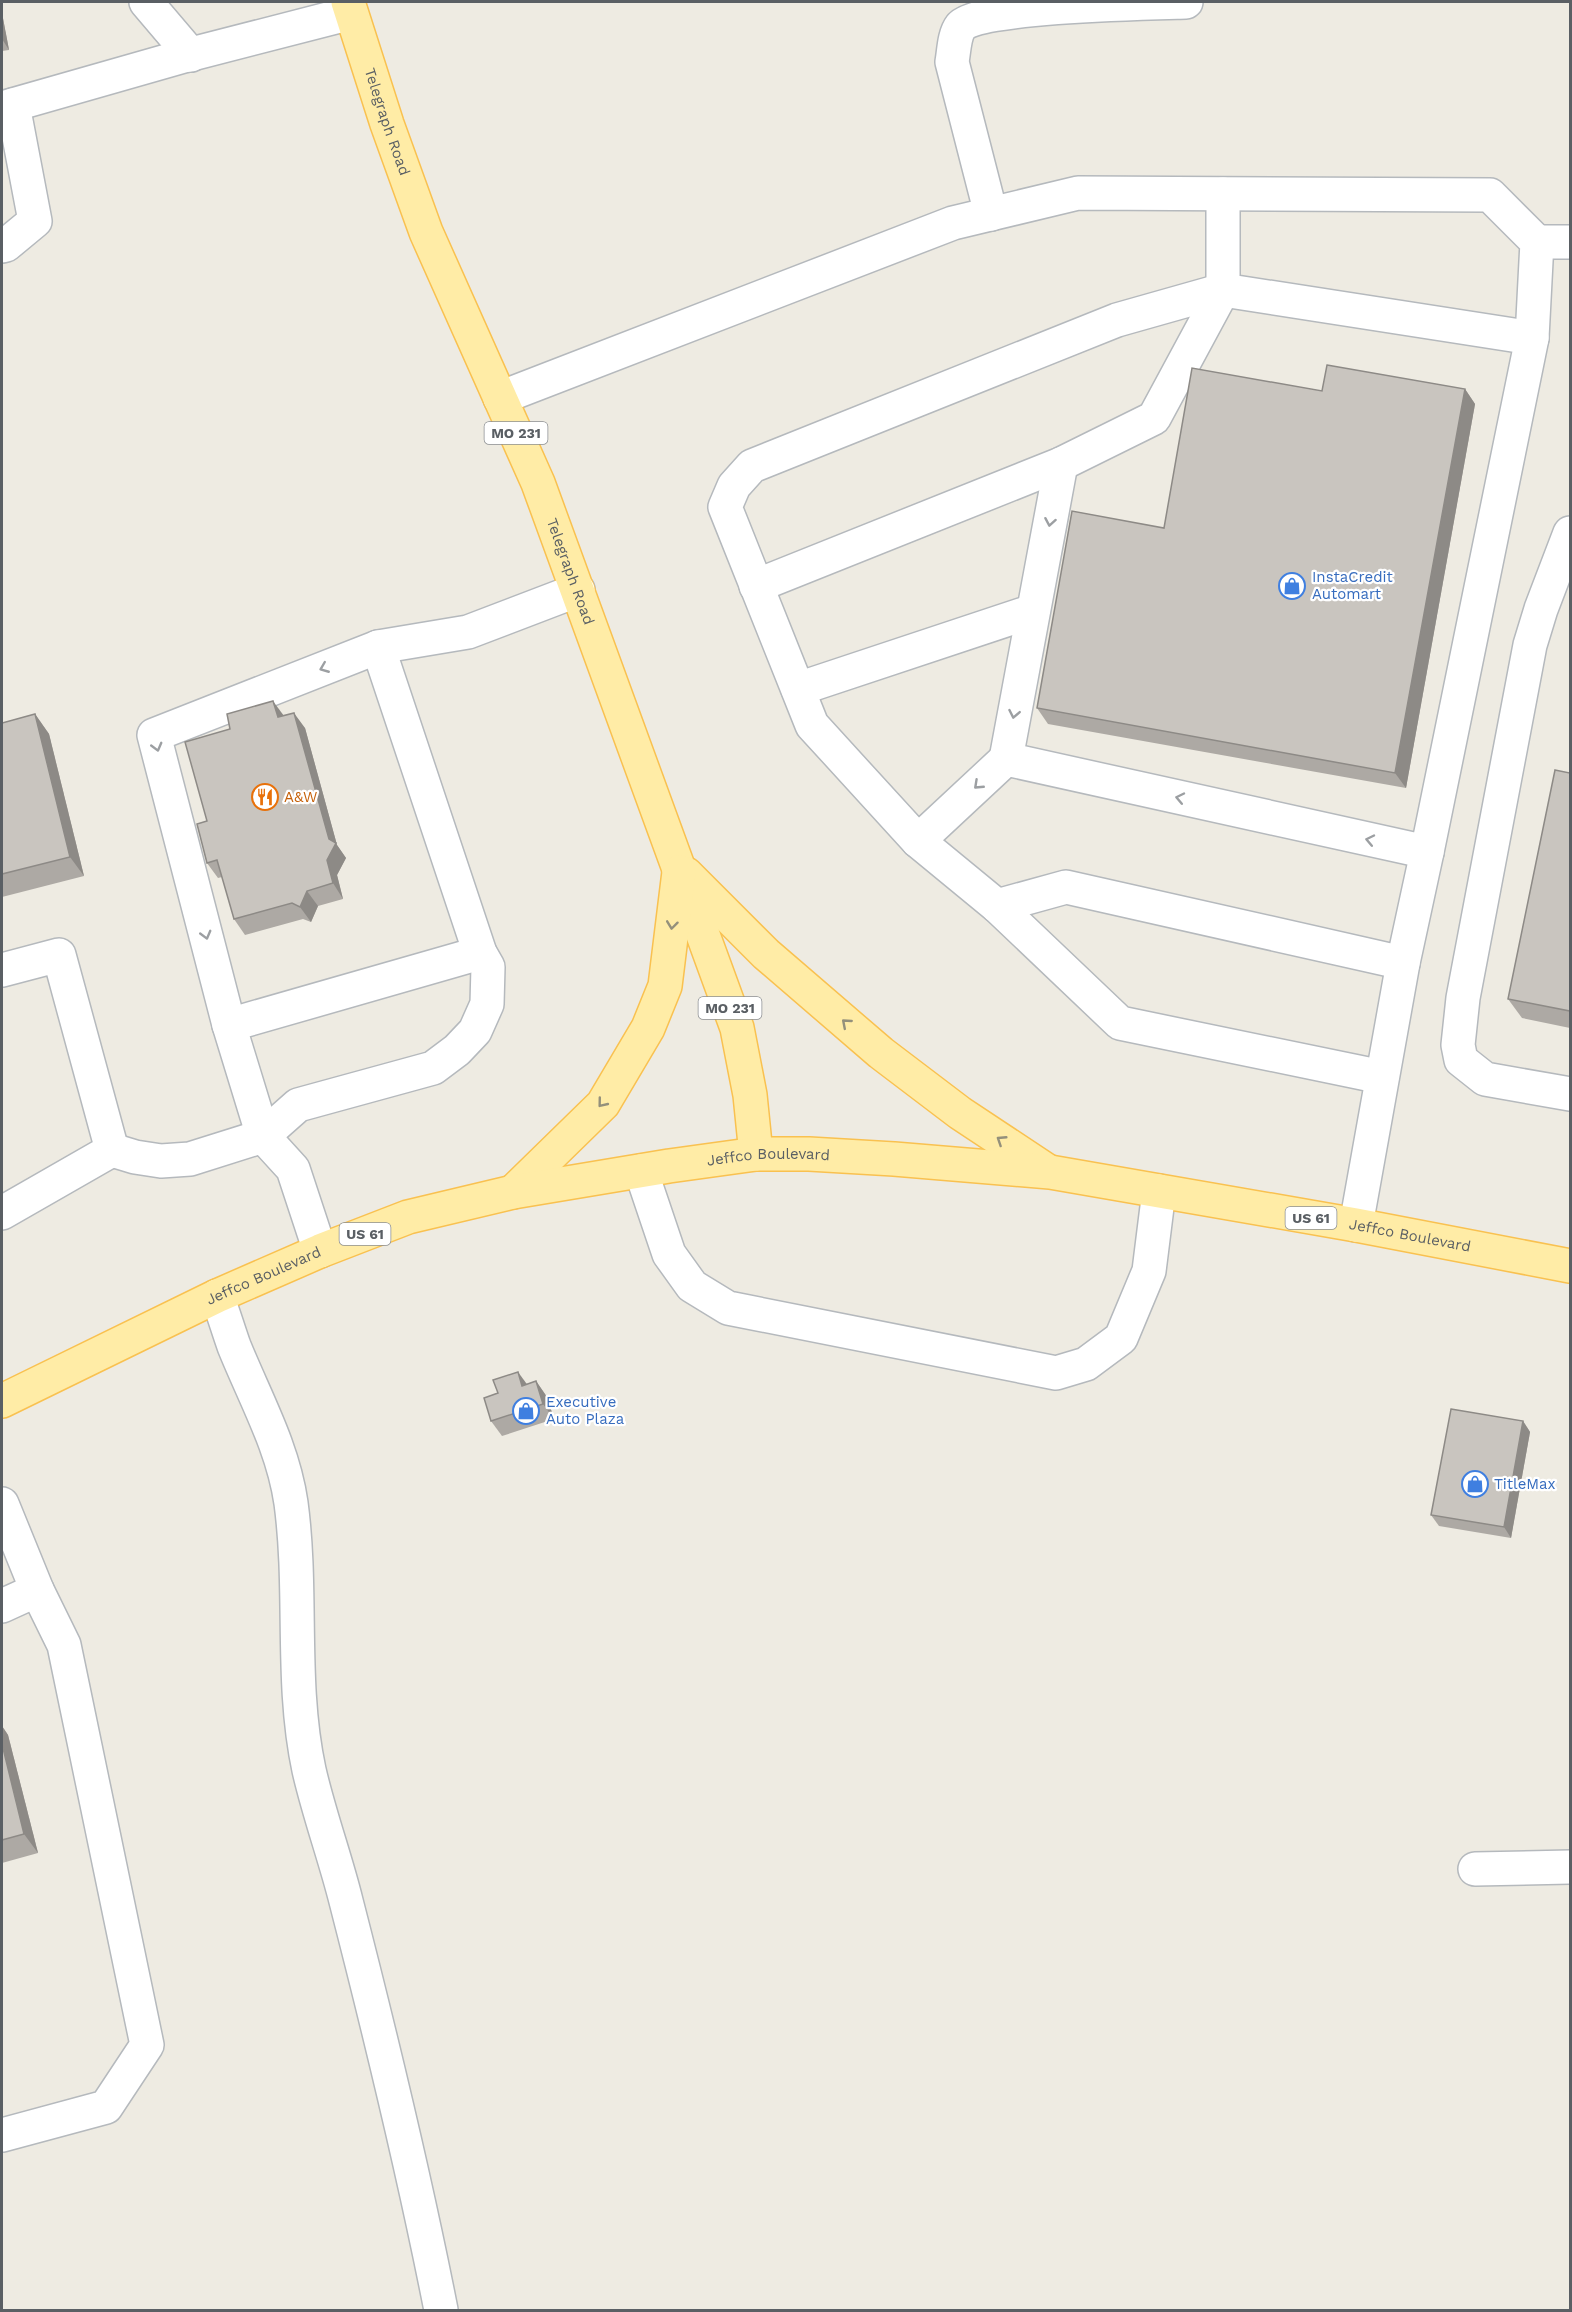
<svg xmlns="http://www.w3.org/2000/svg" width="1572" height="2312" viewBox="0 0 1572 2312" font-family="'Work Sans',sans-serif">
<rect width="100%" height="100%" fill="#eeebe2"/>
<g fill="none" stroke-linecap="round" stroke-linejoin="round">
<defs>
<g id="minor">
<path d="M 146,2 L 191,55"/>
<path d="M 2,108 L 184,56 L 351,13"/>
<path d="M 1223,194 L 1223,290 L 1532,338"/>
<path d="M 991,214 L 952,62 C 954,51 954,35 961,26 C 979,6 1151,3 1186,2"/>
<path d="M 1537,242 L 1570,242"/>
<path d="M 2,246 L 6,245 L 35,221 L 13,105"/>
<path d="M 1223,290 L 1117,320 L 752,466 L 734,486 L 725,507 L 812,725 L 918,841 L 997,906 L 1120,1023 L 1382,1077"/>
<path d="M 500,398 L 953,223 L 1078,193 L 1490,195 L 1537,242 L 1532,338 L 1427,852 L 1403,963 L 1356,1225"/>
<path d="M 1570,533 L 1541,609 L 1530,645 L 1463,998 L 1458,1045 L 1461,1060 L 1485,1079 L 1570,1094"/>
<path d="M 756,586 L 1061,464 L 1154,418 L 1223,290"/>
<path d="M 798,689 L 1033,611"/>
<path d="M 1006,759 L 1061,464"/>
<path d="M 918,841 L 1006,759 L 1427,852"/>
<path d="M 997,906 L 1066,887 L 1403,963"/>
<path d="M 2,970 L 59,955 L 112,1150 L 2,1213"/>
<path d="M 229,1025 L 480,953"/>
<path d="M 112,1150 L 135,1157 L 161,1161 L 190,1159 L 263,1136 L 298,1105 L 433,1068 L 457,1050 L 475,1031 L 487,1004 L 488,967 L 480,953 L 378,647"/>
<path d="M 641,1171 L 669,1254 L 692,1286 L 728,1308 L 1056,1373 L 1086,1364 L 1121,1338 L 1149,1271 L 1159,1191"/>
<path d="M 320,1251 L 293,1169 L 263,1136 L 229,1025 L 154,735 L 378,647 L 468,632 L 578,590"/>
<path d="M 217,1296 C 223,1312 228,1329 234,1346 C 255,1398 283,1447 291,1503 C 303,1592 290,1682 309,1770 C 319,1814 335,1857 346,1901 C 381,2037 414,2173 441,2310"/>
<path d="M 2,1504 L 37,1590 L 64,1645 L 147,2045 L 106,2107 L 2,2135"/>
<path d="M 2,1606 L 37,1590"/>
<path d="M 1475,1869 L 1570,1867"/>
</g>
<g id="major">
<path id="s1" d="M 348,2 L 387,124 L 426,232 L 538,483 L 737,1028 L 750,1095 L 756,1154"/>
<path d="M 686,874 L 766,954 L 881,1053 L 960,1113 L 1046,1170"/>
<path d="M 513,1192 L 603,1104 L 648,1028 L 665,986 L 679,872"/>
<path id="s2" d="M 2,1401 L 217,1296 L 320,1251 L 408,1217 L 513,1192 L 669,1166 L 756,1154 L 809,1154 L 894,1159 L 1050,1172 L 1356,1225 L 1570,1266"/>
</g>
</defs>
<use href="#minor" stroke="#b5b9bd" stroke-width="36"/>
<use href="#major" stroke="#f9c150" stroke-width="36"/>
<use href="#minor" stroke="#fff" stroke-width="33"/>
<use href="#major" stroke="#ffeca6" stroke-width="33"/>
</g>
<g fill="#ada9a4">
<path d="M 2,13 L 9,50 L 2,51 Z"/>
<path d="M 1465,389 L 1475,404 L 1406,788 L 1048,724 L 1037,708 L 1164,528 L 1322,391 Z"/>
<path d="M 35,714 L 49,734 L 84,876 L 2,897 L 2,723 Z"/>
<path d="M 283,716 L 305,728 L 337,845 L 346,858 L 337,875 L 343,899 L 318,906 L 311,922 L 303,919 L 245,935 L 234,919 L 222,877 L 218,878 L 207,863 Z"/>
<path d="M 1570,773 L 1570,1028 L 1522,1018 L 1508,999 Z"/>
<path d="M 536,1381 L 547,1397 L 554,1419 L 502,1436 L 491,1421 L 527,1384 Z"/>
<path d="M 1523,1421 L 1530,1432 L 1511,1538 L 1439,1526 L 1431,1515 Z"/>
<path d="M 2,1726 L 8,1735 L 38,1853 L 2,1863 Z"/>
</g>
<g fill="#8d8a86">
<path d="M 2,13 L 9,50 L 2,39 Z"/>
<path d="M 1465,389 L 1475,404 L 1406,788 L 1395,773 Z"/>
<path d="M 273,701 L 284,716 L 278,717 Z"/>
<path d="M 294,713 L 305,728 L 337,845 L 346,858 L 337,875 L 343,899 L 333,883 L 327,860 L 329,839 Z"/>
<path d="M 35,714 L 49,734 L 84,876 L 70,857 Z"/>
<path d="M 307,891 L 318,906 L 311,922 L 300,907 Z"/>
<path d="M 518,1372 L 529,1387 L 522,1386 Z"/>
<path d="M 536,1381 L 547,1397 L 554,1419 L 543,1404 Z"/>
<path d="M 1523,1421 L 1530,1432 L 1511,1538 L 1504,1527 Z"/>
<path d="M 2,1726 L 8,1735 L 38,1853 L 24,1834 L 2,1744 Z"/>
</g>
<g fill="#c9c5bf" stroke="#8d8a86" stroke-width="1.5">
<path d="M 1327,365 L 1465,389 L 1395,773 L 1037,708 L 1072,511 L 1164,528 L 1192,368 L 1322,391 Z"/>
<path d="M 273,701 L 278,717 L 294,713 L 329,839 L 336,843 L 327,860 L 333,883 L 307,891 L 300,907 L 292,903 L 234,919 L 217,860 L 207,863 L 197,824 L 207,821 L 185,742 L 230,729 L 227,714 Z"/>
<path d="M 35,714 L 70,857 L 2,874 L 2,723 Z"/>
<path d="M 1555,770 L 1570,773 L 1570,1011 L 1508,999 Z"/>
<path d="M 518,1372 L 522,1386 L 536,1381 L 543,1404 L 491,1421 L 484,1398 L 498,1393 L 493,1380 Z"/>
<path d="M 1451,1409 L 1523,1421 L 1504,1527 L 1431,1515 Z"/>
<path d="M 2,1744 L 24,1834 L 2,1840 Z"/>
</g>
<defs><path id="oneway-chevron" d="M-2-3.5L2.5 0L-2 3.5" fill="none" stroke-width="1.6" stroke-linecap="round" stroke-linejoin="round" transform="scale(1.5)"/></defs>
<g stroke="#9c9fa2">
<use href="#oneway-chevron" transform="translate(1050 522) rotate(100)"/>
<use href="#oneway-chevron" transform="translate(324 668) rotate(158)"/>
<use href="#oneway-chevron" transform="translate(1014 714) rotate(101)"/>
<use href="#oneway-chevron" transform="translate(157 747) rotate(75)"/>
<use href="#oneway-chevron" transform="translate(978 785) rotate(137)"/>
<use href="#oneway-chevron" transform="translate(1180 798) rotate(-168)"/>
<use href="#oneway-chevron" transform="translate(1370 840) rotate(-168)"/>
<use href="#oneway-chevron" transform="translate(206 935) rotate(75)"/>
</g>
<g stroke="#94907b">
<use href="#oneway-chevron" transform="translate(672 925) rotate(97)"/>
<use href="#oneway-chevron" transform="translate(846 1023) rotate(-139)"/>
<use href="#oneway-chevron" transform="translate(602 1103) rotate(129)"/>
<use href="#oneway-chevron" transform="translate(1001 1140) rotate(-147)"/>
</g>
<defs>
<symbol id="shop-ring" viewBox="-11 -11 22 22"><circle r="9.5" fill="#fff" stroke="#3f7fe0" stroke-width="1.5"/><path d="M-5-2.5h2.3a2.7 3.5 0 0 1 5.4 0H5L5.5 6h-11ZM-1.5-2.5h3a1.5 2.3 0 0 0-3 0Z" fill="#3f7fe0"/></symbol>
<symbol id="restaurant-ring" viewBox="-11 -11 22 22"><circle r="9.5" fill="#fff" stroke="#e8710a" stroke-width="1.5"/><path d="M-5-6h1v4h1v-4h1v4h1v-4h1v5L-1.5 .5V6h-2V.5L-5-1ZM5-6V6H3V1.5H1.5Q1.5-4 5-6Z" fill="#e8710a"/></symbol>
</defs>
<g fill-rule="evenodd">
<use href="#shop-ring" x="1277" y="571" width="30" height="30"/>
<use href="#restaurant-ring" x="250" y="782" width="30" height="30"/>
<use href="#shop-ring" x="511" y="1396" width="30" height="30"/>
<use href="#shop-ring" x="1460" y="1469" width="30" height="30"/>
</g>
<g text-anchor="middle" stroke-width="4.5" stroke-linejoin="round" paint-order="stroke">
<g fill="#fff" stroke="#8c8f92" stroke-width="1.5">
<rect x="484.5" y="422" width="63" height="22" rx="4.5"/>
<rect x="698.5" y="997" width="63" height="22" rx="4.5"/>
<rect x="1285.5" y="1207" width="51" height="22" rx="4.5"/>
<rect x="339.5" y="1223" width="51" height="22" rx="4.5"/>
</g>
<g font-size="14" font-weight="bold" fill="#5a5f64">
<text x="516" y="438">MO 231</text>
<text x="730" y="1013">MO 231</text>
<text x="1311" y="1223">US 61</text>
<text x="365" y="1239">US 61</text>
</g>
<g font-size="15" fill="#5a5f64" stroke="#fff">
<text dy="5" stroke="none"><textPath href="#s1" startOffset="126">Telegraph Road</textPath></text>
<text dy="5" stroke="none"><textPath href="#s1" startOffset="612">Telegraph Road</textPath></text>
<text dy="5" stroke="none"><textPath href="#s2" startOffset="812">Jeffco Boulevard</textPath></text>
<text dy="5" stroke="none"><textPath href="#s2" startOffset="1460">Jeffco Boulevard</textPath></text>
<text dy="5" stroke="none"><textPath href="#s2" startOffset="290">Jeffco Boulevard</textPath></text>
</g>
<g font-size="15" fill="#366cbe" stroke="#fff" text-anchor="start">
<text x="1312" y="582">InstaCredit<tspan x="1312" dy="17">Automart</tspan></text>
<text x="546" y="1407">Executive<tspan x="546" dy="17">Auto Plaza</tspan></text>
<text x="1494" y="1489">TitleMax</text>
</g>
<g font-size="15" fill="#c56008" stroke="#fff" text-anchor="start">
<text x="284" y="802">A&amp;W</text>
</g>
</g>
<rect width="1572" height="2312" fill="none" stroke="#5a5f64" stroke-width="6"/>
</svg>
